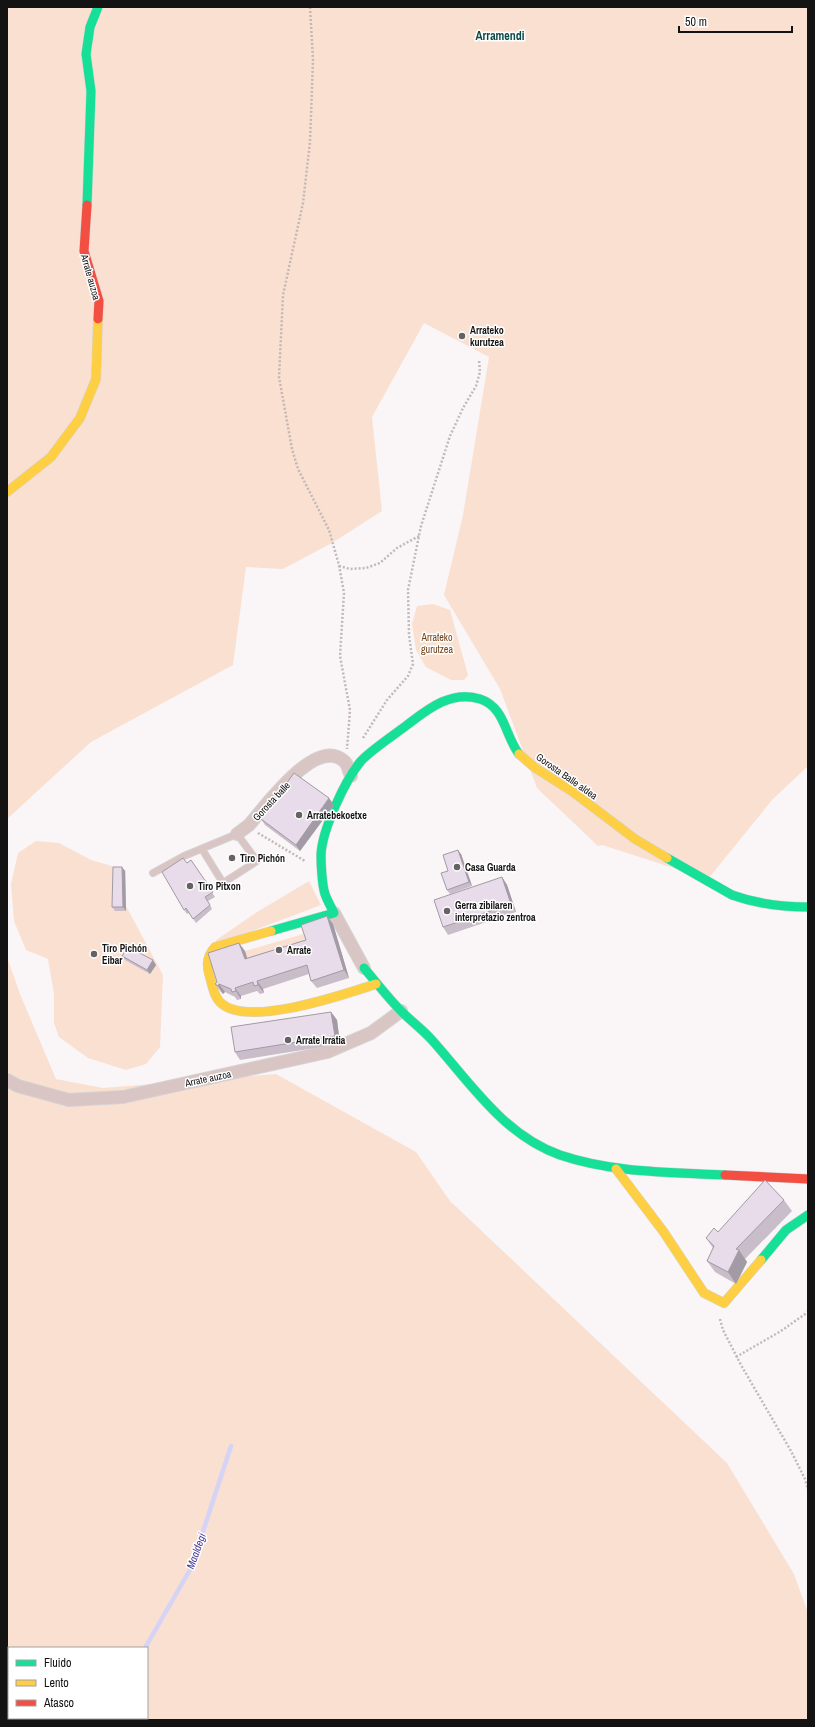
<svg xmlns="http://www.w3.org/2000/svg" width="815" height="1727" viewBox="0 0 815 1727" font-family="'Archivo Narrow',sans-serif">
<rect width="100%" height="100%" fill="#faf6f8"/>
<g fill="#f9e0d1" fill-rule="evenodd">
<path d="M 7,7 L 808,7 L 808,766 L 772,800 L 708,879 L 602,845 L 598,846 L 537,788 L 500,689 L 444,595 L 463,515 L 489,357 L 424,323 L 372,417 L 382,511 L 332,543 L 283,569 L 246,567 L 233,665 L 91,742 L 7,819 Z"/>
<path d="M 433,604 L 450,610 L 468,675 L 464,680 L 451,680 L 426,667 L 416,650 L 412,624 L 417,606 Z"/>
<path d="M 36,841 L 59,843 L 91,860 L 126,870 L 126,906 L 163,975 L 160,1047 L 146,1064 L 126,1070 L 88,1058 L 59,1037 L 54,1023 L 54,994 L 48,959 L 26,950 L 14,921 L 11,884 L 18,853 Z"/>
<path d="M 309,881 L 321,905 L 217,944 L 216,940 L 257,912 Z"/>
<path d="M 307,933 L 312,948 L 250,967 L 245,951 Z"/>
<path d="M 7,957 L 20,994 L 56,1079 L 103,1088 L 276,1074 L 416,1152 L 450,1201 L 727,1463 L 794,1574 L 808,1613 L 808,1720 L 7,1720 ZM 9,1648 L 147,1648 L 147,1718 L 9,1718 Z"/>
</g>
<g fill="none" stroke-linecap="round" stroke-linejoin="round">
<g stroke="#d5d3f6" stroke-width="4.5">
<path d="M 145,1648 L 191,1568 L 231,1446"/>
<path d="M 104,1720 L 105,1718"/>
</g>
<defs>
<path id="lane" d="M 153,873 L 184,856 L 237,834 L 257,861 L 223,883 L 202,849"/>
<g id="street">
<path d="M 237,834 C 241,831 245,828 249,825 C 266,806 317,734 345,762 C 348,765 349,772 351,776"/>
<path d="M 334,913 L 364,968"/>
<path d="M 7,1080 L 18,1086 L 69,1100 L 123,1097 L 327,1052 L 371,1033 L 401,1011"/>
</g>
<g id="fast">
<path d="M 87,205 L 91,91 L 86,54 L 90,27 L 98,7"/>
<path d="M 667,858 L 732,895 C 757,904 782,907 808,907"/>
<path d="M 271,931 L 334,913 C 331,907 327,900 325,894 C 322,885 321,864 321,855 C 322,830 345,780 361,761 C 371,750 394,735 407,725 C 428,709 451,690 480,699 C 505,707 505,736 519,754"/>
<path d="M 364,968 C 376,982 388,998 402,1012 C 411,1021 422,1029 431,1039 C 469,1081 503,1135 560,1155 C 613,1173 670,1172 725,1175"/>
<path d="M 761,1260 L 786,1230 L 808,1215"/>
</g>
<g id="slow">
<path d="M 7,492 L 51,457 L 80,418 L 96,379 L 98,319"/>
<path d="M 519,754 L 534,767 L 573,792 L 635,839 L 667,858"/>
<path d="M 271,931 L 215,947 C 205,958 207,968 211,981 C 213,989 215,998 221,1003 C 248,1028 345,994 376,984"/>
<path d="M 616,1169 L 663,1231 L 704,1293 L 724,1303 L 761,1260"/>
</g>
<g id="jam">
<path d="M 87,205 L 84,251 L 99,301 L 98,319"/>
<path d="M 725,1175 L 808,1179"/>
</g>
</defs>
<use href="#lane" stroke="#d4d3d3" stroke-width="8"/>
<use href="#street" stroke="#d4d3d3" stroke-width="14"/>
<use href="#fast" stroke="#d4d3d3" stroke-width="10"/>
<use href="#slow" stroke="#d4d3d3" stroke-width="10"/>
<use href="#jam" stroke="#d4d3d3" stroke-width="10"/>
<g stroke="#c4b7b7" stroke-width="2.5" stroke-dasharray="2 2" stroke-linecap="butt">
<path d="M 310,7 L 313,60 L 310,142 L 303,203 L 283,295 L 279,377 L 292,449 L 298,469 L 329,530 L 339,565 L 344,593 L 340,656 L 350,710 L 347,749"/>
<path d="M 339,566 L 350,569 L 366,568 L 380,563 L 397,548 L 419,536"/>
<path d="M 363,738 L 387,700 L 408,676 L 413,664 L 409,635 L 408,590 L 421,526 L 450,436 L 463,408 L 476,386 L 480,372 L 479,360"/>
<path d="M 258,833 L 305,861"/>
<path d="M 720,1319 L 723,1330 L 741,1365 L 791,1451 L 805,1479 L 808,1490"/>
<path d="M 736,1357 L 781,1331 L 808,1312"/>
</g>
<use href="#lane" stroke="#d9c5c4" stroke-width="6"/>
<use href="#street" stroke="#d9c5c4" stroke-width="12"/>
<use href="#fast" stroke="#16e098" stroke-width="9"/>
<use href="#slow" stroke="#ffcf43" stroke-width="9"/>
<use href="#jam" stroke="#f24e42" stroke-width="9"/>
</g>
<g fill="#c8bdc9">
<path d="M 334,805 L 300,851 L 265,825 L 261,819 Z"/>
<path d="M 461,854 L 472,886 L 450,894 L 447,890 L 448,871 Z"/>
<path d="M 191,860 L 215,897 L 208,901 L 212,909 L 196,923 L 189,913 L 187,914 L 184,910 L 187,863 Z"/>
<path d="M 125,871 L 126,911 L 115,911 L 112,907 Z"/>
<path d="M 502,877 L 507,885 L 516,912 L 448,935 L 443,927 Z"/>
<path d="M 327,916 L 333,924 L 349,978 L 317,988 L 311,981 L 309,974 L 263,989 L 264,993 L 260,994 L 257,991 L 241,996 L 241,999 L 237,1000 L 235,997 L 225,992 L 223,994 L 221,992 L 215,984 L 245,951 L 247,958 L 306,940 Z"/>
<path d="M 122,956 L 156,965 L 150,974 L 125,960 Z"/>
<path d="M 331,1012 L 337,1020 L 340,1044 L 240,1060 L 235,1052 Z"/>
<path d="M 784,1200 L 792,1211 L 745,1259 L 747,1262 L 736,1284 L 715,1272 L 707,1261 L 713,1248 L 706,1238 Z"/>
</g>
<g fill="#a29aa4">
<path d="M 329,798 L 334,805 L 300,851 L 296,845 Z"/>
<path d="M 458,850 L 461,854 L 472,886 L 469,882 Z"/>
<path d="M 122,867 L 125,871 L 126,911 L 123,907 Z"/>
<path d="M 502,877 L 507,885 L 516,912 L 511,904 Z"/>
<path d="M 327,916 L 333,924 L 349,978 L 344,970 Z"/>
<path d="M 239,943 L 245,951 L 250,967 L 245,959 Z"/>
<path d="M 153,960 L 156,965 L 150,974 L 147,970 Z"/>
<path d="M 257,981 L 263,989 L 264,993 L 258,985 Z"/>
<path d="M 219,984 L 225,992 L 223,994 L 218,986 Z"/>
<path d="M 235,988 L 241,996 L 241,999 L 236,991 Z"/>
<path d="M 331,1012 L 337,1020 L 340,1044 L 335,1036 Z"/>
<path d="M 739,1250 L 747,1262 L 736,1284 L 728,1272 Z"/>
</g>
<g fill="#e8dcea" stroke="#a29aa4">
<path d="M 294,773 L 329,798 L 296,845 L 261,819 Z"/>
<path d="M 458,850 L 469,882 L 447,890 L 441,873 L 448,871 L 443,855 Z"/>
<path d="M 183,858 L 187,863 L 191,860 L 213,892 L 205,897 L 210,905 L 193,919 L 186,908 L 184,910 L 162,872 Z"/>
<path d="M 113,867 L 122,867 L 123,907 L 112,907 Z"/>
<path d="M 502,877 L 511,904 L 443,927 L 434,900 Z"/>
<path d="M 327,916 L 344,970 L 311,981 L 307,965 L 257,981 L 258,985 L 254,986 L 253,982 L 235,988 L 236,991 L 232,992 L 231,989 L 219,984 L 218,986 L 215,984 L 217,982 L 208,953 L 239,943 L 245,959 L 306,940 L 301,925 Z"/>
<path d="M 128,947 L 153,960 L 147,970 L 122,956 Z"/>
<path d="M 331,1012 L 335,1036 L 235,1052 L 231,1027 Z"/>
<path d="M 765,1180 L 784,1200 L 736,1249 L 739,1250 L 728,1272 L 707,1261 L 714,1246 L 706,1238 L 714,1228 L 718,1232 Z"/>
</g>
<g fill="#646263" stroke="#fff" stroke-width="1.5">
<circle cx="462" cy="336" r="4"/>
<circle cx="299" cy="815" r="4"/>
<circle cx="232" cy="858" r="4"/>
<circle cx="457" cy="867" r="4"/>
<circle cx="190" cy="886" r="4"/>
<circle cx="447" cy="911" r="4"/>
<circle cx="279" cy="950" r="4"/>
<circle cx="94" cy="954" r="4"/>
<circle cx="288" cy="1040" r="4"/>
</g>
<g text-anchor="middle" stroke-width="3" stroke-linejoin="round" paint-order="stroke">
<g font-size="10" fill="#141313" stroke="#fff">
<text transform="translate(91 277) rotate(74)" y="4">Arrate auzoa</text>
<text transform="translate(567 776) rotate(35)" y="4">Gorosta Balle aldea</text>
<text transform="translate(271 801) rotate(-47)" y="4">Gorosta balle</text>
<text transform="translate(208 1078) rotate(-12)" y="4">Arrate auzoa</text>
</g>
<g font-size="10" font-weight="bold" fill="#141313" stroke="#fff" text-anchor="start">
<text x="470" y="334">Arrateko<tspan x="470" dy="12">kurutzea</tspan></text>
<text x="307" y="819">Arratebekoetxe</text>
<text x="240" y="862">Tiro Pichón</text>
<text x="465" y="871">Casa Guarda</text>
<text x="198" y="890">Tiro Pitxon</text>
<text x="455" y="909">Gerra zibilaren<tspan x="455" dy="12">interpretazio zentroa</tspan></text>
<text x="102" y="952">Tiro Pichón<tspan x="102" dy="12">Eibar</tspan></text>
<text x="287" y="954">Arrate</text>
<text x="296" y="1044">Arrate Irratia</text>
</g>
<g font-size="10" fill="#6e3e15" stroke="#fff">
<text x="437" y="641">Arrateko<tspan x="437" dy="12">gurutzea</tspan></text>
</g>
<g font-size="11" font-style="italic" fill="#4a3c97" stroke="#fff">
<text transform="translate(196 1551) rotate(-70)" y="4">Maaldegi</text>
</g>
<g font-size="12" font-weight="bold" fill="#0c4a46" stroke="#fff">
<text x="500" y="40">Arramendi</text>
</g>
</g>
<rect width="815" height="1727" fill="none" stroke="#141313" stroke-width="16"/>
<rect x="8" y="1647" width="140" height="72" fill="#ffffff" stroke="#a1a1a1"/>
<rect x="16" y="1660" width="20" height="6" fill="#16e098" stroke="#a1a1a1"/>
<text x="44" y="1667" font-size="12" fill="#141313">Fluido</text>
<rect x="16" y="1680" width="20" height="6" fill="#ffcf43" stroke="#a1a1a1"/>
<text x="44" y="1687" font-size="12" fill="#141313">Lento</text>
<rect x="16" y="1700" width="20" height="6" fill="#f24e42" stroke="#a1a1a1"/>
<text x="44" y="1707" font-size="12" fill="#141313">Atasco</text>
<path d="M679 26v6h113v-6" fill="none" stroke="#141313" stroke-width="2"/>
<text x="685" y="26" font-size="12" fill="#141313" stroke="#ffffff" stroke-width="3" paint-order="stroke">50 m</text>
</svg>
